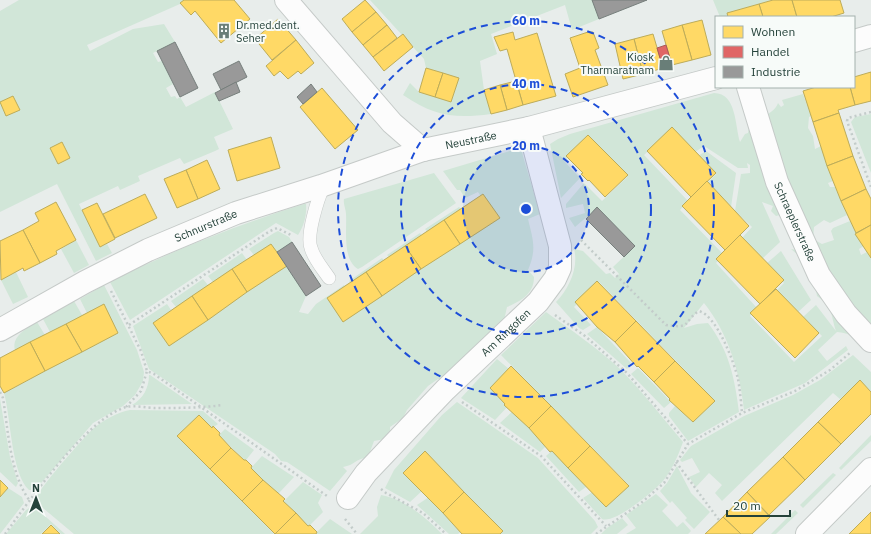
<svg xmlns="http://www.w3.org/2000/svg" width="871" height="534" viewBox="0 0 871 534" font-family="'IBM Plex Sans',sans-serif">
<rect width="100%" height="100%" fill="#e8edeb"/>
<g fill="#d1e6d8" fill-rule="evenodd">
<path d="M 19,0 L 189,0 L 87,45 L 90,51 L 133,29 L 164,24 L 175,42 L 153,53 L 158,62 L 162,61 L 173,84 L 166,88 L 171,97 L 175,96 L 177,99 L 180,97 L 186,107 L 215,92 L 233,129 L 214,137 L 219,149 L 215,151 L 184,164 L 180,158 L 138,176 L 140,181 L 120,190 L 118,186 L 79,204 L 100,247 L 107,244 L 112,253 L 96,261 L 57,184 L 0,212 L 0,11 Z"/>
<path d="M 370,0 L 593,0 L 599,19 L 572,30 L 565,5 L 491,34 L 497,54 L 480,61 L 484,90 L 491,114 C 454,119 434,116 403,95 L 410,83 L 419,92 L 451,102 L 459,78 L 426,68 L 424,59 Z"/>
<path d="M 713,0 L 773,0 L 727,13 L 728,17 L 720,17 Z"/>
<path d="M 714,93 C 737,93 735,127 740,142 L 745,134 L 748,133 C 748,121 774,116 778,103 L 781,107 L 784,105 L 782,100 L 803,94 L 811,116 L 809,117 L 808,128 L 813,136 L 815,149 L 821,146 L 833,181 L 828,183 L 830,187 L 835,187 L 847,215 L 830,223 L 824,220 L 814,227 L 813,239 L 822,244 L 834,240 L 831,231 L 833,228 L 850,221 L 864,246 L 859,249 L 861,255 L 867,252 L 871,258 L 871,352 C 854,346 861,334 837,332 L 818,350 L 827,361 L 846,346 L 848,350 L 805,383 L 744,410 C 740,372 728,333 704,303 L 684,328 L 697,324 L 708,323 C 729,350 735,379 739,412 L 688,441 L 669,416 L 669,413 L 675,406 L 693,422 L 715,401 L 599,282 L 574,307 L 591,325 L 583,330 L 579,328 L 556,302 C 569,289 579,267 574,249 L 583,251 L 606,274 L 610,273 L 615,278 L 619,274 L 613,267 L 635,246 L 597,208 L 575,227 L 569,218 L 585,213 L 583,204 L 566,208 L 566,204 L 584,183 L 602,201 L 627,177 L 589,138 L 564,161 L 580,178 L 561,198 L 550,144 L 558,139 L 570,134 ZM 672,129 L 695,152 L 704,146 L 738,168 L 748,168 L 747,163 L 750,165 L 750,173 L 741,174 L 735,211 L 752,227 L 742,238 L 762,259 L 780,242 L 762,202 L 773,206 L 771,211 L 776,216 L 780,215 L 796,250 L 791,249 L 806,262 L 815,285 L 817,296 C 834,308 830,313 836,331 L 816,305 L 803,317 L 822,336 L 794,362 L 750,316 L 757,308 L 716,263 L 724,255 L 680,210 L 688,201 L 644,155 Z"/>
<path d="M 871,114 L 871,173 L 851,122 L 855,117 Z"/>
<path d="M 513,150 L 522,152 L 523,156 L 540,214 L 528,219 C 533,240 537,249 528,270 L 534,277 C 534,294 521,301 507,307 L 503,325 L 448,379 L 438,379 L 428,386 L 407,410 L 403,418 L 390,427 L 390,434 L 385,439 L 374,441 L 368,457 C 355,459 355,465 343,467 L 347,471 L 330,491 L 287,462 L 281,461 L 275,454 L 149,369 L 133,326 L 167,304 L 171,310 L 176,307 L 171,301 L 203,279 L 208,285 L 213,282 L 208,276 L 242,253 L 247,260 L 254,255 L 249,249 L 274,233 L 278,231 L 289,237 L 292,242 L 277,252 L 306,296 L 299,312 L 308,314 L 316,304 L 344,285 L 347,290 L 354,286 L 349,281 L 382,258 L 387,264 L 392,260 L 387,255 L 420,233 L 423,237 L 434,240 L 425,229 L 459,207 L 471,218 L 488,207 L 478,192 L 465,198 L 460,190 L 457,190 L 443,171 Z"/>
<path d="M 706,151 L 736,173 L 731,207 L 708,182 L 716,174 L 698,156 Z"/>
<path d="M 434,173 L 456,203 L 362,267 L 358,269 C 342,259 347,231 346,214 C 346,209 343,204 344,199 Z"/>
<path d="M 304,204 L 306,204 C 307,214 304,226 298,235 L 276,223 L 130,320 L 110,282 C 173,250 237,225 304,204 Z"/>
<path d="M 76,240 L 89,265 L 74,273 L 61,249 Z"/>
<path d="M 781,251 L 811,300 L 798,312 L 777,290 L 784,283 L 766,264 Z"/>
<path d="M 16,272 L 28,297 L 13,304 L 1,280 Z"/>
<path d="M 104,285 L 137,350 L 144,372 L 143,381 L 135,395 L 123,406 L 93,423 L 35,490 L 29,490 C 11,473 11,418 4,393 L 31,379 C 13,350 3,341 37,322 L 45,335 L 50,332 L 43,319 L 74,301 L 82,315 L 87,313 L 80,299 Z"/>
<path d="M 546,312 C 571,330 596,347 619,368 C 642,391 662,417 683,442 C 678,456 672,470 663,481 C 654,491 615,524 602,519 L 583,498 L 591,493 L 629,485 L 501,355 Z"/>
<path d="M 597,327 L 631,363 L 627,369 L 587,334 Z"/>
<path d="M 853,355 L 871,372 L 871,391 L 860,381 L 840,399 L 833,393 L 722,501 L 715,493 L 722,485 L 709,473 L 696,487 L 689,477 L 700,472 L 692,458 L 682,462 L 680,460 L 691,446 L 744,416 L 793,395 L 820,380 Z"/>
<path d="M 497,359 L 509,369 L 590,484 L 579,492 L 546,456 L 554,449 L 548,444 L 540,452 L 500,423 L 516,408 L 511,403 L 495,420 L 461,398 Z"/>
<path d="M 638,368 L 671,402 L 664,408 L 631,374 Z"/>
<path d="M 149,375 L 150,375 L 192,404 L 132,405 C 143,399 149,388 149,375 Z"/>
<path d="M 0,399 L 10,457 L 18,483 L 16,487 L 0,472 Z"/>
<path d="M 457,402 L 538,458 L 595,521 L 598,527 L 591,534 L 465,534 L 463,530 L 458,534 L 449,534 L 417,505 L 429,497 L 423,490 L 410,502 L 385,488 L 394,470 L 442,415 Z"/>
<path d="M 130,410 L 203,411 L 218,424 L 212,428 L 178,436 L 274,534 L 74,534 L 37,503 C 37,500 36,500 37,497 C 40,487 85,436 94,428 C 104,420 118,412 130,410 Z"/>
<path d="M 225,429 L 254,450 L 246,460 L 244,460 L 219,435 Z"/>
<path d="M 871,435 L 871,441 L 841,470 L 839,468 Z"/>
<path d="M 262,456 L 294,477 L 279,493 L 277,494 L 251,468 Z"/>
<path d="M 677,466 L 691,493 L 710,512 L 694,529 L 685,520 L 687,518 L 672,501 L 670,503 L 660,491 L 667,483 Z"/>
<path d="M 833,473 L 836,475 L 803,508 L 800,505 Z"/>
<path d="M 303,482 L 322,495 L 318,503 L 323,512 L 310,525 L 317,532 L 330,519 L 352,534 L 294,534 L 282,503 Z"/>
<path d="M 8,488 L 22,497 L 24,503 L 0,534 L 0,497 Z"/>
<path d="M 656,494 L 668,505 L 662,511 L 677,527 L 683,522 L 691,531 L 688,534 L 626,534 L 636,528 L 626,515 Z"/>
<path d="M 381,495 C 405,499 426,518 442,534 L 360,534 L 378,516 L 377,507 Z"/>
<path d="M 31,507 L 37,509 L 65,534 L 61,534 L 51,524 L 41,534 L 6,534 L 26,510 Z"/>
<path d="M 795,510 L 798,513 L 776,534 L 771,534 Z"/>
<path d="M 622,518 L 628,525 L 617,534 L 601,534 L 607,528 Z"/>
</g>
<g fill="#ffd966" stroke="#bdac59">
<path d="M 184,0 L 234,0 L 250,19 L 221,43 L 195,11 L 191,15 L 180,3 Z"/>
<path d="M 365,0 L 376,12 L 352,32 L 342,19 Z"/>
<path d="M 773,0 L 792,0 L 797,17 L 763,17 L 759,4 Z"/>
<path d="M 792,0 L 840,0 L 844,13 L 831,17 L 797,17 Z"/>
<path d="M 759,4 L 763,17 L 728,17 L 727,13 Z"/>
<path d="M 376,12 L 387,25 L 363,45 L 352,32 Z"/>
<path d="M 278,19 L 296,40 L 272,60 L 255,39 Z"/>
<path d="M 702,20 L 711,55 L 692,60 L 682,25 Z"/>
<path d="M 387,25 L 397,38 L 373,57 L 363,45 Z"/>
<path d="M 682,25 L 692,60 L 672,65 L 662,31 Z"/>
<path d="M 513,32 L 515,40 L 537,33 L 556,96 L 523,105 L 507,49 L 500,51 L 494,37 Z"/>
<path d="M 588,32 L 593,32 L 599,48 L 595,50 L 608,85 L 573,97 L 565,74 L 580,68 L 570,38 Z"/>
<path d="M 403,34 L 413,47 L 384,71 L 373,57 Z"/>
<path d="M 653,34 L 663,68 L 643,74 L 634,39 Z"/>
<path d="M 634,39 L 643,74 L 623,79 L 615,44 Z"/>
<path d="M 296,40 L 314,63 L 301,74 L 298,71 L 288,79 L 280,71 L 274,76 L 266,66 Z"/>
<path d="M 426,68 L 443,73 L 435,97 L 419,92 Z"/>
<path d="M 871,72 L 871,101 L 855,105 L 850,87 L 854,87 L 854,77 Z"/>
<path d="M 443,73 L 459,78 L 451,102 L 435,97 Z"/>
<path d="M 516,81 L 523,105 L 507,110 L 500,85 Z"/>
<path d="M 500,85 L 507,110 L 491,114 L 484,90 Z"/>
<path d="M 816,87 L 850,87 L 855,105 L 838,110 L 839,113 L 813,122 L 803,91 Z"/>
<path d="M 322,88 L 358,130 L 335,149 L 300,107 Z"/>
<path d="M 13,96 L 20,110 L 6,116 L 0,102 Z"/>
<path d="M 839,113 L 853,156 L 827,166 L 813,122 Z"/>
<path d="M 672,127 L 716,173 L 691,197 L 647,151 Z"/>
<path d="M 588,135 L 628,175 L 605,197 L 589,180 L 588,181 L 581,174 L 583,173 L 566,156 Z"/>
<path d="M 271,137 L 280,168 L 237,181 L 228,150 Z"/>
<path d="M 62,142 L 70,158 L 58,164 L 50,148 Z"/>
<path d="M 853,156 L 866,189 L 841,201 L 827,166 Z"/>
<path d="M 207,160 L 220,189 L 198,199 L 186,170 Z"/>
<path d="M 186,170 L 198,199 L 177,208 L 164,179 Z"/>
<path d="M 707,181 L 749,226 L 725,250 L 682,206 Z"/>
<path d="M 866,189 L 871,199 L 871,225 L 856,233 L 841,201 Z"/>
<path d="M 145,194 L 157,218 L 115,238 L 103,214 Z"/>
<path d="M 483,194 L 500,218 L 460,244 L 444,220 Z"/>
<path d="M 56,202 L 76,240 L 56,251 L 57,254 L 40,263 L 23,230 L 39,221 L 35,213 Z"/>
<path d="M 97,203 L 115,239 L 100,247 L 82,210 Z"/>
<path d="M 444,220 L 460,244 L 421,269 L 405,246 Z"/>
<path d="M 871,225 L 871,258 L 855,234 Z"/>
<path d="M 23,230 L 40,263 L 24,271 L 23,268 L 1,280 L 0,241 Z"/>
<path d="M 740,235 L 784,280 L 760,304 L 716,259 Z"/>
<path d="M 271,244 L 287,266 L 247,292 L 232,269 Z"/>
<path d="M 405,246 L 421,269 L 382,296 L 366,272 Z"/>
<path d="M 232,269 L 247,292 L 208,320 L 192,296 Z"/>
<path d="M 366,272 L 382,296 L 343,322 L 327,298 Z"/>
<path d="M 597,281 L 636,321 L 615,342 L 597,327 L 575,302 Z"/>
<path d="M 776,289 L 819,333 L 795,358 L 750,313 Z"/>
<path d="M 192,296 L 208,320 L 169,346 L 153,323 Z"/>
<path d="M 104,304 L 118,333 L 82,352 L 66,324 Z"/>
<path d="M 636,321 L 675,361 L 654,382 L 638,366 L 637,367 L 615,342 Z"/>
<path d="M 66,324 L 82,352 L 45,371 L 30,342 Z"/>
<path d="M 30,342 L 45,371 L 4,393 L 0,386 L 0,358 Z"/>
<path d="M 675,361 L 715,401 L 693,422 L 669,400 L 670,399 L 654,382 Z"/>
<path d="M 511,366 L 551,406 L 529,428 L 504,405 L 505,404 L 490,388 Z"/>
<path d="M 860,380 L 871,392 L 871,414 L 841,444 L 818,422 Z"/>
<path d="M 551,406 L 590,446 L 568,468 L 552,451 L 550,452 L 529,428 Z"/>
<path d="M 199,415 L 212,428 L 213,426 L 220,433 L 219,435 L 231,448 L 210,469 L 177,436 Z"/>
<path d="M 818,422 L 841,444 L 805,480 L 783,457 Z"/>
<path d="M 590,446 L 629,486 L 606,507 L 568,468 Z"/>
<path d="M 231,448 L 244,460 L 246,460 L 252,466 L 251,468 L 263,480 L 242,501 L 210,469 Z"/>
<path d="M 425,451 L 464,492 L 443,513 L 403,473 Z"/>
<path d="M 783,457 L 805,480 L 769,515 L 747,492 Z"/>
<path d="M 0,480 L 8,488 L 0,497 Z"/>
<path d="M 263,480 L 285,499 L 283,501 L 296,513 L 275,534 L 242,501 Z"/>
<path d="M 464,492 L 503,531 L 500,534 L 462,534 L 443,513 Z"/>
<path d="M 747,492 L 770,517 L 752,534 L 741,534 L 723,517 Z"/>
<path d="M 871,512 L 871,534 L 849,534 Z"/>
<path d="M 296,513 L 308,526 L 310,525 L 317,532 L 316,534 L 275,534 Z"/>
<path d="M 723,517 L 741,534 L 705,534 Z"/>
<path d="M 51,525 L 60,534 L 42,534 Z"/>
</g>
<path fill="#e06666" stroke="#a85b59" d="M 666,45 L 672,65 L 663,68 L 657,48 Z"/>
<g fill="#999" stroke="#767f7c">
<path d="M 592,0 L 647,0 L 599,19 Z"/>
<path d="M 175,42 L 198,88 L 180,97 L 157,51 Z"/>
<path d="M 239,61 L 247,77 L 221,90 L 213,74 Z"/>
<path d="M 236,82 L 240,92 L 219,101 L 215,93 Z"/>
<path d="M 311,84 L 317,92 L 303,104 L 297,97 Z"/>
<path d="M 597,207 L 635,246 L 624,257 L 586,219 Z"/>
<path d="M 292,242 L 321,286 L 306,296 L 277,252 Z"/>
</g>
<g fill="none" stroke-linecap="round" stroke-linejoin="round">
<defs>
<path id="service" d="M 324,185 C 318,198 306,235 311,248 C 314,259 323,269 329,278"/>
<g id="minor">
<path d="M 286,0 L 392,123 L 423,150"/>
<path d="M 854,41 L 871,36"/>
<path id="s1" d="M 748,87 L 777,182 L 819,275 L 846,314 L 871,341"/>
<path id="s2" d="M 0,330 L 85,282 L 148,250 L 236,213 L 321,186 L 423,150 L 529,128 L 716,78"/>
<path id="s3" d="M 348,498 L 366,473 L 445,390 L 538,302 L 555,279 L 560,268 L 560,246 L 529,128"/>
</g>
<path id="tertiary" d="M 807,534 L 871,469"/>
</defs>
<use href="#service" stroke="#c5cac8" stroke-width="14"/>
<use href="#minor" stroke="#c5cac8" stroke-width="24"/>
<use href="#tertiary" stroke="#c5cac8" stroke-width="24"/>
<g stroke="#c3ccca" stroke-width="2.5" stroke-dasharray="2 3" stroke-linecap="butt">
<path d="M 871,112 L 848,118 L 847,121 L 871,187"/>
<path d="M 581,240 L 666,325 C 693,329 682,322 699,311 C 717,316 734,362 738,379 C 740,390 741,402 742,413"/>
<path d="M 111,291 L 141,351 L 147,371 L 154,374 L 327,496"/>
<path d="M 555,315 L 585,336 L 627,373 L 688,444"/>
<path d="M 129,325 L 270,231 L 277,228 L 293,236"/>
<path d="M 0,392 L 3,398 C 8,429 10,475 30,501"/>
<path d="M 462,402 L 541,456 L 606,526"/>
<path d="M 126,407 L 141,391 L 147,371"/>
<path d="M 676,462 L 719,520"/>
<path d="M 381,489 L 386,493 L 423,513 L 446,534"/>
<path d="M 345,519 L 357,534"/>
<path d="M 5,534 C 30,500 86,419 126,407 C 134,405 147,408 156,408 C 179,408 201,408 223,405"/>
<path d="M 596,534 L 641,503 L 664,483 L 688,444 L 742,413 L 795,391 L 830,370 L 851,352"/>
</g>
<use href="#service" stroke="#fcfcfc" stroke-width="13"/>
<use href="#minor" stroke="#fcfcfc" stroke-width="22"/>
<use href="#tertiary" stroke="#fcfcfc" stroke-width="22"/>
</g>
<circle cx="526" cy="209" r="63" fill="#1d4ed8" fill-opacity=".12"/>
<g fill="none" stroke="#1d4ed8" stroke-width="2" stroke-dasharray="7 5">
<circle cx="526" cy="209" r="63"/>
<circle cx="526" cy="209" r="125"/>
<circle cx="526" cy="209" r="188"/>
</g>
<defs>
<symbol id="building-bare" viewBox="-9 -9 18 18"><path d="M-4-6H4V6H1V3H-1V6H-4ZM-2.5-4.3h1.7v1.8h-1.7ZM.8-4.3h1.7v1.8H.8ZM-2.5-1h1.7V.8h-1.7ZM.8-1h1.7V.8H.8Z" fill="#697e78" stroke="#f7fbf9" stroke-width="2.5" paint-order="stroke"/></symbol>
<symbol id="shop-bare" viewBox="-9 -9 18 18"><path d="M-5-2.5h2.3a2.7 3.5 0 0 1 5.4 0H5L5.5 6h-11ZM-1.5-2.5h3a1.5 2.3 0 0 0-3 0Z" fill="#697e78" stroke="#f7fbf9" stroke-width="2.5" paint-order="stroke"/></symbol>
</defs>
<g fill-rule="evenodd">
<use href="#building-bare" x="213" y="20" width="22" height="22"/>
<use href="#shop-bare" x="655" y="52" width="22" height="22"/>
</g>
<g text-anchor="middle" stroke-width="4" stroke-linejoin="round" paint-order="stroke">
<g font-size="11" fill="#24423a" stroke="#f7fbf9" text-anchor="start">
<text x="236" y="29">Dr.med.dent.<tspan x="236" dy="13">Seher</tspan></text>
<text x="654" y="61" text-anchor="end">Kiosk<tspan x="654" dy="13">Tharmaratnam</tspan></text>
</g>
<g font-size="11" fill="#24423a" stroke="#f7fbf9">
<text dy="4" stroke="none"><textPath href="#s2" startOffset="510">Neustraße</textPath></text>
<text dy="4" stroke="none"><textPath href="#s1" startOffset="143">Schraeplerstraße</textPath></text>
<text dy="4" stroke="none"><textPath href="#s2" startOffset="231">Schnurstraße</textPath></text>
<text dy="4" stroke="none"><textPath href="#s3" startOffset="229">Am Ringofen</textPath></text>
</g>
</g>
<circle cx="526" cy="209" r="6" fill="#1d4ed8" stroke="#f7fbf9" stroke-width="2"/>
<g font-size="12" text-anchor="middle" font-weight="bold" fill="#1d4ed8" stroke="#f7fbf9" stroke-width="4" stroke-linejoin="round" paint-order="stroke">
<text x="526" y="25">60 m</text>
<text x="526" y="88">40 m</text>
<text x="526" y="150">20 m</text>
</g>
<rect x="715" y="16" width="140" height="72" fill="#f7fbf9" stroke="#a3b1ad"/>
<rect x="723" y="26" width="20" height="12" fill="#ffd966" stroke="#a3b1ad"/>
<text x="751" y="36" font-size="12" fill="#24423a">Wohnen</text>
<rect x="723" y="46" width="20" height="12" fill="#e06666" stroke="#a3b1ad"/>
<text x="751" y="56" font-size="12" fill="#24423a">Handel</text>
<rect x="723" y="66" width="20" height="12" fill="#999999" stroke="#a3b1ad"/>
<text x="751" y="76" font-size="12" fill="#24423a">Industrie</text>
<g transform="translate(36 498)" stroke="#f7fbf9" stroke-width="3" paint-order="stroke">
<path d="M0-3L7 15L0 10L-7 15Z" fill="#24423a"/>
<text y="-6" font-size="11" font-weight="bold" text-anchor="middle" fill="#24423a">N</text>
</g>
<path d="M727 510v6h63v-6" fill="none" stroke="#24423a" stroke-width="2"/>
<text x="733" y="510" font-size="12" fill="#24423a" stroke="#f7fbf9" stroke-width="3" paint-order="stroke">20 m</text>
</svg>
